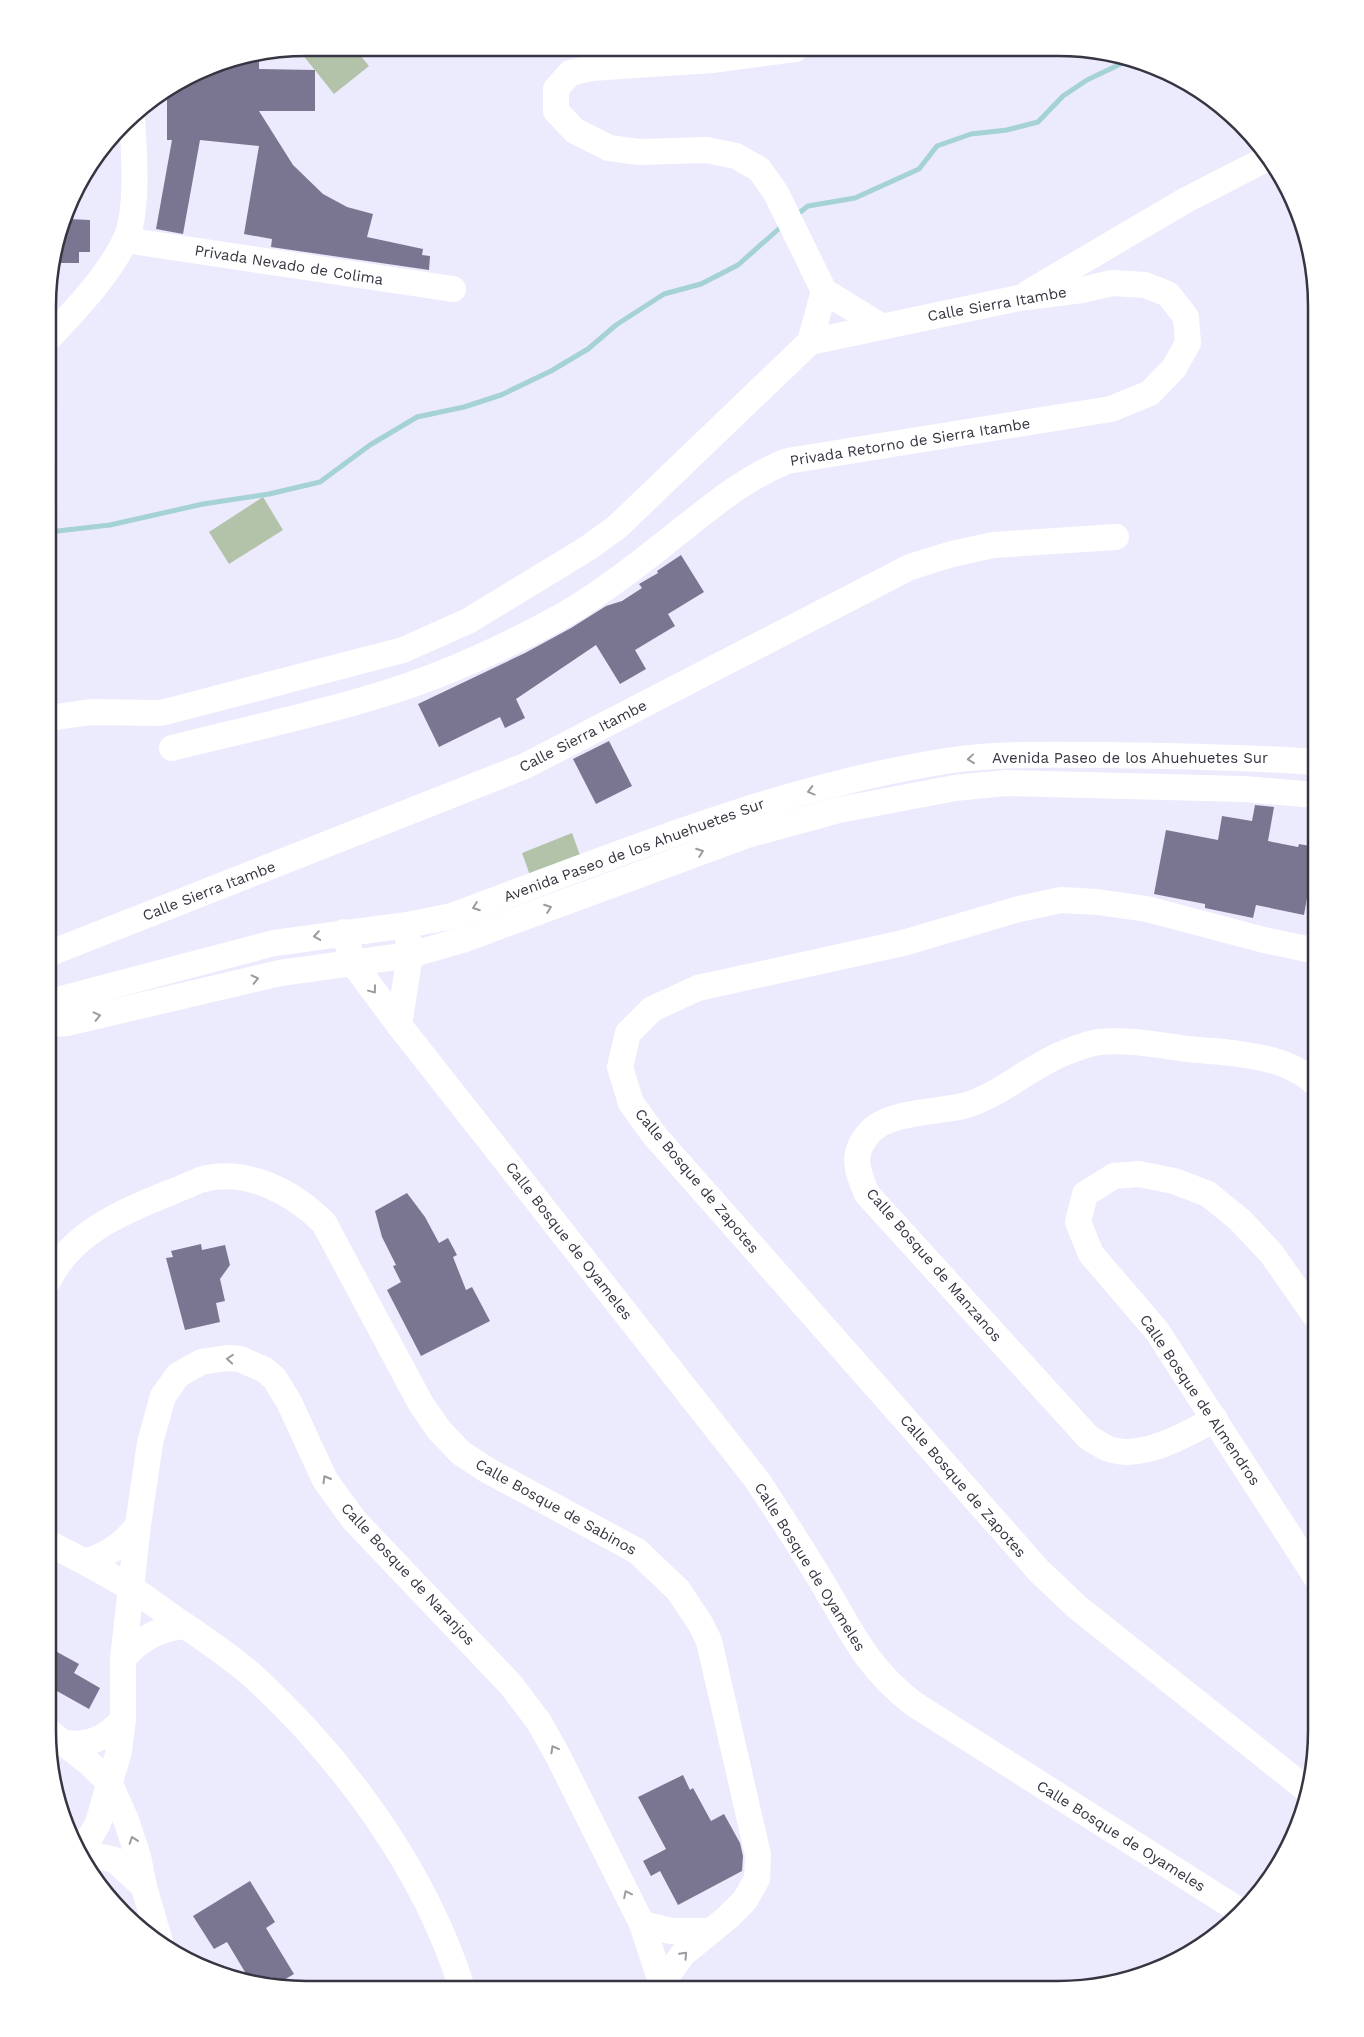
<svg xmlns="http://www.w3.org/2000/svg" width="1364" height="2037" viewBox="0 0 1364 2037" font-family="'Work Sans',sans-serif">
<rect width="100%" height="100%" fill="#eceafd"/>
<g fill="#b3c3a9">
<path d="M 307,48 L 354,48 L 369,66 L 334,94 L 298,49 Z"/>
<path d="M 263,497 L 283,530 L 229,564 L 209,532 Z"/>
<path d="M 572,833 L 581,858 L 531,878 L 522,853 Z"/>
</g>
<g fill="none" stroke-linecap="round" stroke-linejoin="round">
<g stroke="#a5d2d5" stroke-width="5">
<path d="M 795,216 L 808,206 L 855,198 L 919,169 L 937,146 L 971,134 L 1007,130 L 1038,122 L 1063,96 L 1087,80 L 1129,60"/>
<path d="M 49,532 L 110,525 L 203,504 L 269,494 L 320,482 L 370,445 L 417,417 L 464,407 L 501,395 L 551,371 L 588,349 L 616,325 L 664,294 L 701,284 L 738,265 L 782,226"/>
</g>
</g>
<g fill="#7a7692">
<path d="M 259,55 L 259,69 L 315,70 L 315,111 L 259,111 L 293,165 L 323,194 L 347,207 L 373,214 L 367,237 L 423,249 L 422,255 L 430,256 L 429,270 L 271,247 L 272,239 L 244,234 L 259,146 L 200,140 L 183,234 L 156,229 L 172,140 L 167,140 L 167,94 L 223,61 Z"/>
<path d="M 68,219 L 90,220 L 90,252 L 79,252 L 79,263 L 53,263 Z"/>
<path d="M 681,555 L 704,592 L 668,614 L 675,626 L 635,650 L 646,669 L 620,684 L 596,645 L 516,699 L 525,718 L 505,728 L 500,717 L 439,747 L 418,704 L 525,653 L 571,628 L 606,606 L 622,601 L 642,588 L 639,584 L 658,573 L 657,571 Z"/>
<path d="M 609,741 L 632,786 L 596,804 L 573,759 Z"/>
<path d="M 1255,805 L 1274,807 L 1268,841 L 1298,847 L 1299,844 L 1316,847 L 1304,915 L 1256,905 L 1253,918 L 1205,908 L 1205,904 L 1154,894 L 1166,830 L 1218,840 L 1222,816 L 1252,821 Z"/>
<path d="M 407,1193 L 425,1217 L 439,1243 L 448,1238 L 457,1255 L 453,1257 L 466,1290 L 472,1287 L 490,1321 L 421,1356 L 387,1290 L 401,1282 L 393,1266 L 396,1265 L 382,1237 L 375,1211 Z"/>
<path d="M 201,1244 L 202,1250 L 225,1245 L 230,1265 L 220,1279 L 225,1301 L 216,1303 L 220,1322 L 185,1330 L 166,1258 L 173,1257 L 171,1251 Z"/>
<path d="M 48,1647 L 79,1664 L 74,1673 L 100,1688 L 89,1709 L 48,1686 Z"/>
<path d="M 683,1775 L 690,1790 L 693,1788 L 711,1821 L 724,1814 L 740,1843 L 743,1856 L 742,1871 L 678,1905 L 660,1871 L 651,1876 L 643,1861 L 666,1849 L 638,1797 Z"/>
<path d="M 250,1881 L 275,1922 L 266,1928 L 294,1974 L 277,1984 L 272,1977 L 261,1984 L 251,1982 L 227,1942 L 214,1949 L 193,1916 Z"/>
</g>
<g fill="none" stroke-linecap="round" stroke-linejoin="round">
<g stroke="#fff" stroke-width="26">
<path d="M 795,49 L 712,60 L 591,68 L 570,73 L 556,89 L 556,111 L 575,131 L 609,148 L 639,152 L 707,150 L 736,156 L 759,169 L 776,193 L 824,291 L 881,326"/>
<path d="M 125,240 L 453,289"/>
<path d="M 1028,293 L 1186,200 L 1268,158"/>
<path d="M 50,337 C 77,308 107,277 125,241 C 139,212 134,150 132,117"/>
<path d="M 810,342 L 824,291"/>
<path d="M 49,718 L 91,712 L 161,713 L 403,650 L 468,621 L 588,548 L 617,527 L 810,342 L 1019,298 L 1082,290 L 1112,283 L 1145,285 L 1168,294 L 1186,317 L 1188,343 L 1174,368 L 1150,393 L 1111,409 L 787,461 C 748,477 722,498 689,524 C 649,556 608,589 564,615 C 504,648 439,678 373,697 C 307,717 239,731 172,748"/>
<path d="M 344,932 L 353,963 L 399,1025 L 757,1480 C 780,1515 803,1550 825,1587 C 853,1635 868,1669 914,1704 L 1240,1911"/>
<path d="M 49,952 L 53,952 L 525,766 L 910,567 L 952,554 L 993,545 L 1116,537"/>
<path d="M 49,1000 L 61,999 L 274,943 L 407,925 L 452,916 C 614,856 775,788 946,761 C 999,753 1053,755 1107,755 C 1177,756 1246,757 1316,762"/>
<path d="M 49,1024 L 67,1023 L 280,973 L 410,955 L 462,940 L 747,835 L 839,810 L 955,788 L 1006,783 L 1244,789 L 1316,795"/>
<path d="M 399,1025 L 410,955 L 408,939"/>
<path d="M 48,1281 C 77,1222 144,1205 200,1180 C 245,1167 292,1191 324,1223 L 421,1404 L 439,1430 L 461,1453 L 487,1470 L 637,1551 L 678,1590 L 700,1623 L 709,1641 L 758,1855 L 757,1879 L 745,1900 L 727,1918 L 683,1954 L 662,1983"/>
<path d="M 1215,1419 C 1187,1434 1145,1459 1112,1450 C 1104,1448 1095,1441 1088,1437 L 867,1194 C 857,1170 850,1154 870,1132 C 888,1112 937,1112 963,1106 C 1000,1096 1029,1067 1064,1053 C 1074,1049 1089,1043 1100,1042 C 1128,1039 1159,1045 1187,1049 C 1218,1052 1251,1053 1281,1063 C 1294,1068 1307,1074 1316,1084"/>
<path d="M 48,1543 C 76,1557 104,1572 131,1588 C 150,1600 168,1615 187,1627 C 210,1643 233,1658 254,1677 C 344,1760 425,1870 462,1988"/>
<path d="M 85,1562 C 109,1554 123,1545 138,1525"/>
<path d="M 1316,1577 L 1157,1331 L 1091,1254 L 1078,1222 L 1085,1194 L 1114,1176 L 1139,1174 L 1174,1181 L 1208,1194 L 1240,1220 L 1271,1253 L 1316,1317"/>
<path d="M 123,1659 C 139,1639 159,1628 185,1626"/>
<path d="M 48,1731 L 88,1762 L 109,1782 L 126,1820 L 138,1856 L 144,1887 L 160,1942"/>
<path d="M 65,1743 C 89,1746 107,1738 123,1719"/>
<path d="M 1306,1789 L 1077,1607 L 1039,1571 L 655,1136 L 631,1103 L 620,1067 L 628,1033 L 652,1009 L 698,988 L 903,943 L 1019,909 L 1061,900 L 1097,902 L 1147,909 L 1264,940 L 1316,951"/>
<path d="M 79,1849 L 92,1834 L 98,1823 L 119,1751 L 123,1719 L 123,1659 L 138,1525 L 150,1443 L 163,1396 L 178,1375 L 201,1362 L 227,1358 L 240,1359 L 265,1370 L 275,1379 L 289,1402 L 325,1480 L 354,1520 L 511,1685 L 539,1722 L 558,1756 L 642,1924 L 663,1988"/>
<path d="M 80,1852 L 115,1860 L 144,1887"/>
<path d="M 642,1924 L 671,1931 L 711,1931"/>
</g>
</g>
<defs><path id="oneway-chevron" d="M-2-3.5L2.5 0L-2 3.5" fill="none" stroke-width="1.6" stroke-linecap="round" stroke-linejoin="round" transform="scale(1.25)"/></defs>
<g stroke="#9a9aa0">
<use href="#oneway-chevron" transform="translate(971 759) rotate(174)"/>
<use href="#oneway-chevron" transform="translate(811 791) rotate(165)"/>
<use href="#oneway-chevron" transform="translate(700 852) rotate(-20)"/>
<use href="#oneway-chevron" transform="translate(476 907) rotate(160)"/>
<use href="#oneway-chevron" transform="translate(548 908) rotate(-20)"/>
<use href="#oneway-chevron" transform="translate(317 936) rotate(171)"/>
<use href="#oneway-chevron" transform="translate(255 979) rotate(-13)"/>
<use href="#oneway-chevron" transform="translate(373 990) rotate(53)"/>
<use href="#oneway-chevron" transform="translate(97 1016) rotate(-13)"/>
<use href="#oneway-chevron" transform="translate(230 1359) rotate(-175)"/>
<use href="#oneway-chevron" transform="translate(326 1479) rotate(-120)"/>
<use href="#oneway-chevron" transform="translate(554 1749) rotate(-119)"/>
<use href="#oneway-chevron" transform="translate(133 1840) rotate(-109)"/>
<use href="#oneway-chevron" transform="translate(627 1894) rotate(-116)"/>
<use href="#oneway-chevron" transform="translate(684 1955) rotate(-47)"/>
</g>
<g text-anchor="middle" stroke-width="5" stroke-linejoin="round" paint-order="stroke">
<g font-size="15" fill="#363541" stroke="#fff">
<text transform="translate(289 265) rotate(9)" y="5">Privada Nevado de Colima</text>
<text transform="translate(997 304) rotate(-10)" y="5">Calle Sierra Itambe</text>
<text transform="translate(910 442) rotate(-9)" y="5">Privada Retorno de Sierra Itambe</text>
<text transform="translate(583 736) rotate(-27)" y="5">Calle Sierra Itambe</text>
<text x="1130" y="763">Avenida Paseo de los Ahuehuetes Sur</text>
<text transform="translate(634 850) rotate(-20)" y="5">Avenida Paseo de los Ahuehuetes Sur</text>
<text transform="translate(209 891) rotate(-21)" y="5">Calle Sierra Itambe</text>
<text transform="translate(697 1181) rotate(50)" y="5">Calle Bosque de Zapotes</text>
<text transform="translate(569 1241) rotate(52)" y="5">Calle Bosque de Oyameles</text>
<text transform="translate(934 1265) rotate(49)" y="5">Calle Bosque de Manzanos</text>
<text transform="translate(1200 1400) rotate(56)" y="5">Calle Bosque de Almendros</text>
<text transform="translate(963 1486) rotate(49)" y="5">Calle Bosque de Zapotes</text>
<text transform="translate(556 1507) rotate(29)" y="5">Calle Bosque de Sabinos</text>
<text transform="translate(810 1567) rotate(58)" y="5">Calle Bosque de Oyameles</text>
<text transform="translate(408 1574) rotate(47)" y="5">Calle Bosque de Naranjos</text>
<text transform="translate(1121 1836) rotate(32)" y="5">Calle Bosque de Oyameles</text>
</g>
</g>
<path d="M0 0H1364V2037H0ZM306 56H1058A250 250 0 0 1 1308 306V1731A250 250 0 0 1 1058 1981H306A250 250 0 0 1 56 1731V306A250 250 0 0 1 306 56Z" fill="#fff" fill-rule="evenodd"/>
<path fill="none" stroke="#363541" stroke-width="2.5" d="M306 56H1058A250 250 0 0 1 1308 306V1731A250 250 0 0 1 1058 1981H306A250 250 0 0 1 56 1731V306A250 250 0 0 1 306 56Z"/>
</svg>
